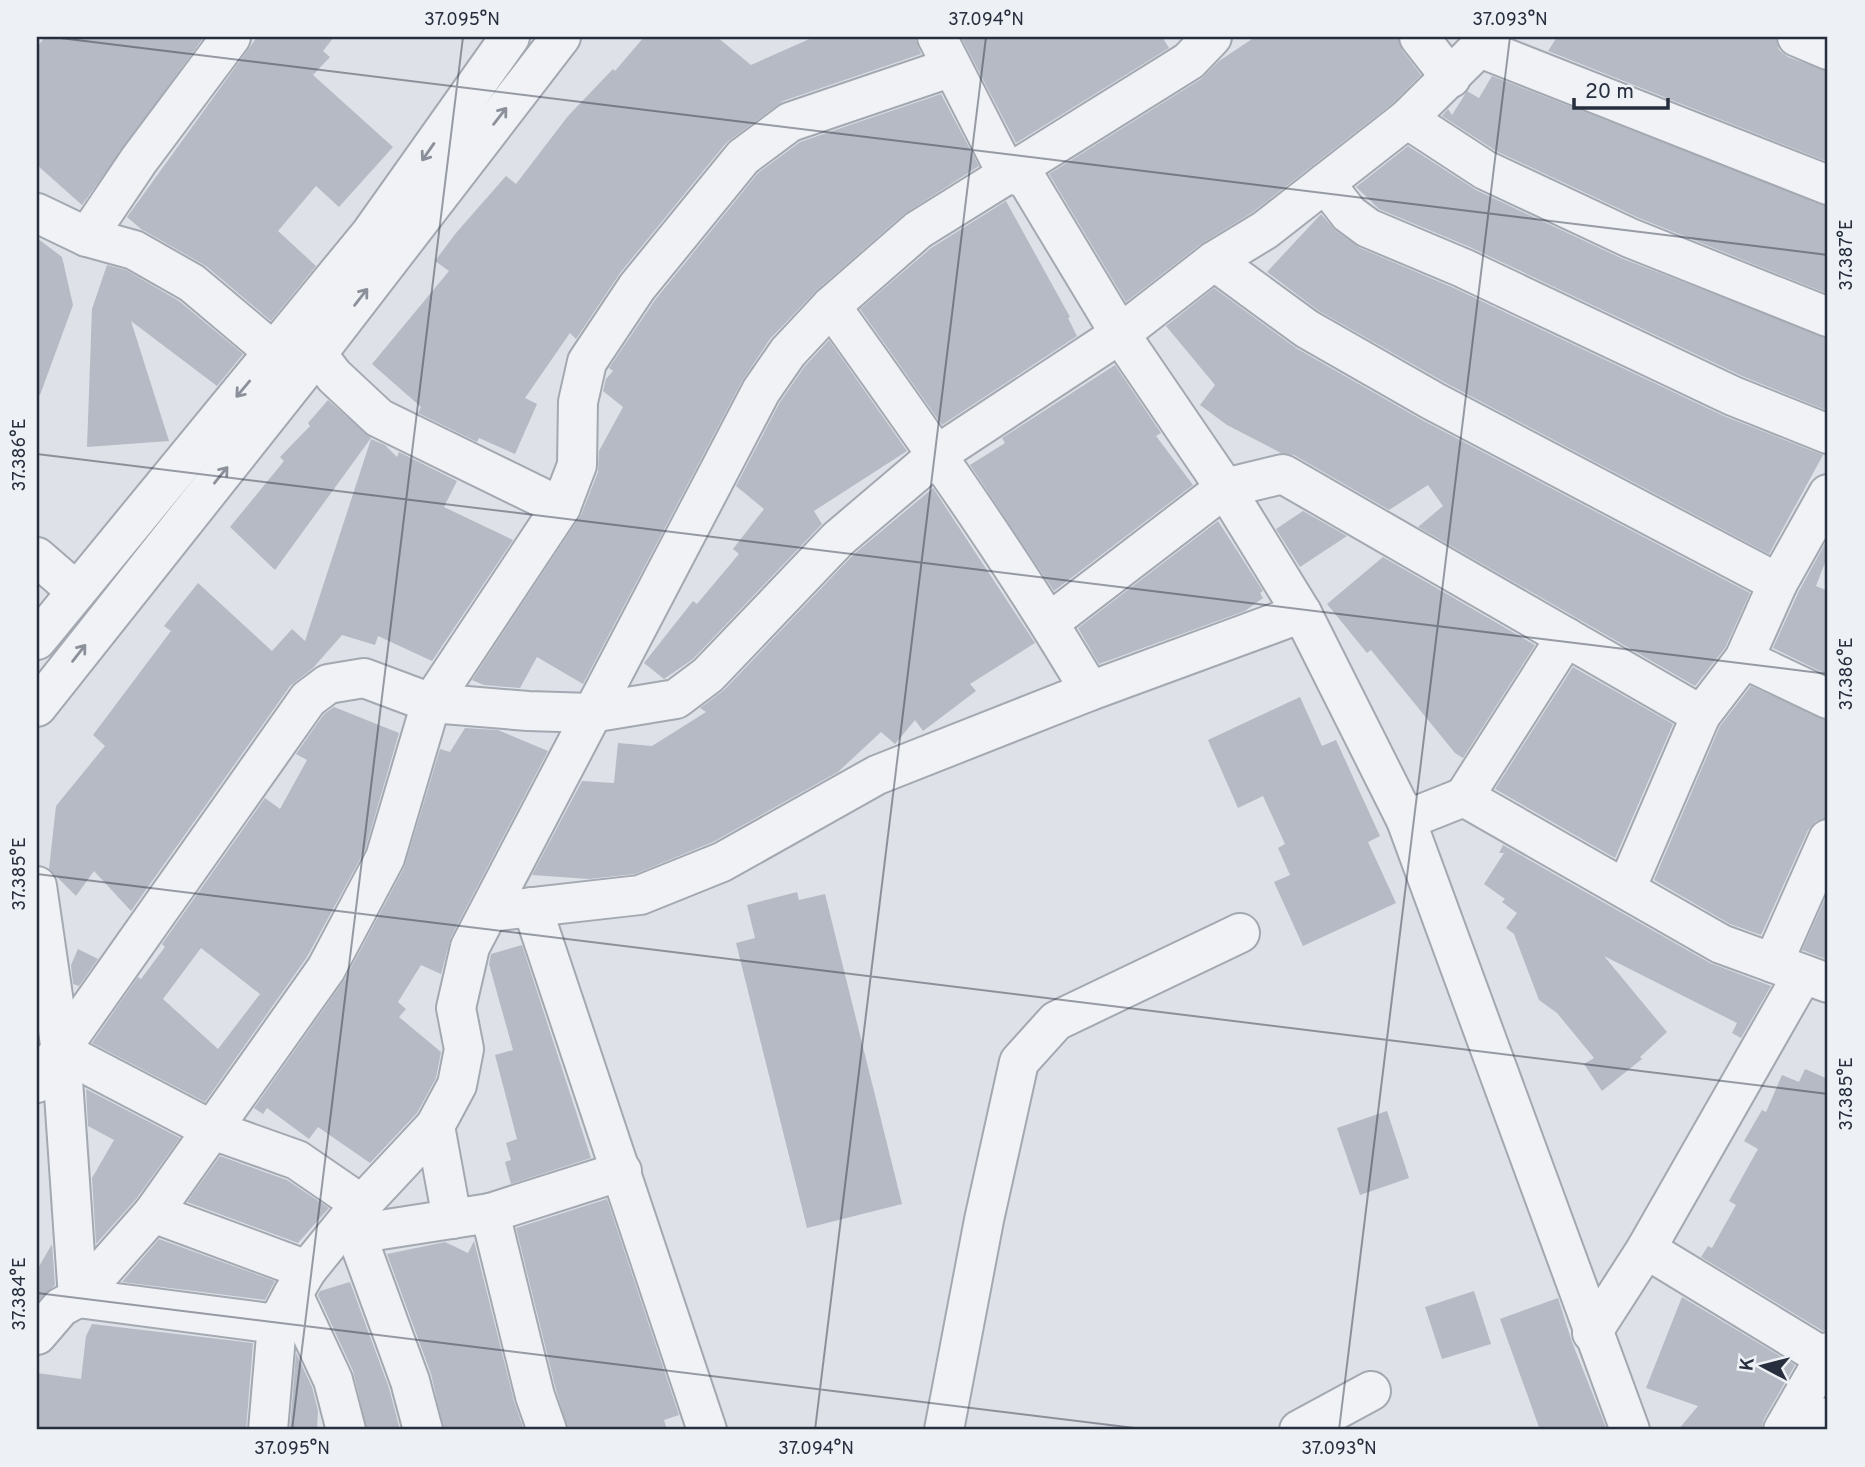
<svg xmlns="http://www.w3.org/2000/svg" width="1865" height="1467" viewBox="0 0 1865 1467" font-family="Overpass,sans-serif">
<rect width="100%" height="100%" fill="#dee1e7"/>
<g fill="#b5bac4" fill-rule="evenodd">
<path d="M 45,37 L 204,37 L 82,205 L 37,165 L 37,47 Z"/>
<path d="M 257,37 L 334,37 L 323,51 L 330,57 L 313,75 L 393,147 L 339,207 L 316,186 L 278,231 L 316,266 L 271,321 L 206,266 L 141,229 L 127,217 Z"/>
<path d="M 644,37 L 717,37 L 751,65 L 814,37 L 915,37 L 921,54 L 783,101 L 726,143 L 620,273 L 576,339 L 570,333 L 525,398 L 537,404 L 515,454 L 479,438 L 477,442 L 418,413 L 421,407 L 372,364 L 449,271 L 435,261 L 456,233 L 506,176 L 516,184 L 568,116 L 613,69 L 615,71 Z"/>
<path d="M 961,37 L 1162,37 L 1169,48 L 1016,143 Z"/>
<path d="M 1255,37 L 1398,37 L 1402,50 L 1421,75 L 1393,103 L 1253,212 L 1201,244 L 1126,302 L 1049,174 L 1201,79 L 1219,61 Z"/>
<path d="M 1557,37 L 1776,37 L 1779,50 L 1788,57 L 1828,71 L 1828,162 L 1548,51 Z"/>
<path d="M 1492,76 L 1828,206 L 1828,294 L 1639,218 L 1496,151 L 1442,116 L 1448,109 L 1452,115 L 1467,91 L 1479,98 Z"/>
<path d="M 941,94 L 979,166 L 904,214 L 817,290 L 770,339 L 742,381 L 583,684 L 537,657 L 520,688 L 484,685 L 472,680 L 581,515 L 598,472 L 599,451 L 623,407 L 603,391 L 606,379 L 613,371 L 609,368 L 655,300 L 758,173 L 800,142 Z"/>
<path d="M 1408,146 L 1476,190 L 1621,258 L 1828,338 L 1828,411 L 1742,376 L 1472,248 L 1379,209 L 1356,187 Z"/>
<path d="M 1006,201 L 1070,317 L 1068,318 L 1077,336 L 942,425 L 860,309 L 931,248 Z"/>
<path d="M 1321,214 L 1336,231 L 1360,248 L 1454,288 L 1724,416 L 1823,455 L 1769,554 L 1444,382 L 1319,311 L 1267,272 Z"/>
<path d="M 37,238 L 62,257 L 73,305 L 40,395 L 37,395 Z"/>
<path d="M 107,265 L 126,270 L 179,301 L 243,354 L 217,386 L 131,321 L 169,441 L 87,447 L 92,309 Z"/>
<path d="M 1214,288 L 1296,348 L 1422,420 L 1750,593 L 1725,648 L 1695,686 L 1418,527 L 1443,506 L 1428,485 L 1389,510 L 1294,455 L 1281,453 L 1227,425 L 1200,405 L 1215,385 L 1166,326 Z"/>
<path d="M 829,340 L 907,451 L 814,511 L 822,524 L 693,659 L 664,679 L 644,663 L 693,601 L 697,604 L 739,554 L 733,549 L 764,509 L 736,486 L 780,402 L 805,366 Z"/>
<path d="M 1115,365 L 1161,433 L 1156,436 L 1193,485 L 1054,591 L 970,465 L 1005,443 L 1002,438 Z"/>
<path d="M 328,400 L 371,438 L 275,570 L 230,527 L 284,461 L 280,457 L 310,426 L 308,423 Z"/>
<path d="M 371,439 L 385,445 L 397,457 L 399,452 L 457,481 L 444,507 L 513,540 L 432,661 L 378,636 L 375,645 L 342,635 L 313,668 L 290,686 L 131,911 L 94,871 L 76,896 L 49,869 L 56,806 L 105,746 L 93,735 L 171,631 L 164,626 L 198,583 L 272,651 L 292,629 L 305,641 Z"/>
<path d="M 933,488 L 1035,643 L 970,684 L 976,691 L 923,731 L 915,720 L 895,744 L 881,732 L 838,772 L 713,842 L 635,874 L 589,879 L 532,875 L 582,781 L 614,783 L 618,743 L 652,746 L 706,712 L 700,708 L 724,690 L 853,555 Z"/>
<path d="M 1303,511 L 1347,536 L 1300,567 L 1276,529 Z"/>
<path d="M 1218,521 L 1263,591 L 1260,593 L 1263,598 L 1245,611 L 1099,664 L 1078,628 Z"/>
<path d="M 1828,538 L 1828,555 L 1816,586 L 1828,591 L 1828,675 L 1773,648 L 1798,593 Z"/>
<path d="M 1383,557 L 1535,645 L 1463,758 L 1455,753 L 1371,650 L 1367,653 L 1327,604 Z"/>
<path d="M 1573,667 L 1673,724 L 1615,858 L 1495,789 Z"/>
<path d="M 1751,686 L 1828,721 L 1828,818 L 1816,821 L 1808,830 L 1761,935 L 1730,924 L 1654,880 L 1720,726 Z"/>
<path d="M 1300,697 L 1322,746 L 1336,740 L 1380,836 L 1368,842 L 1396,903 L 1303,946 L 1274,882 L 1290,875 L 1278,848 L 1285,844 L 1263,796 L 1238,808 L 1208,740 Z"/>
<path d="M 334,707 L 399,733 L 365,850 L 307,957 L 205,1102 L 92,1043 L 138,977 L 141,979 L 165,947 L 162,944 L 265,798 L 280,809 L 307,760 L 296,754 L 324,714 ZM 201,948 L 260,994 L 218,1049 L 163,999 Z"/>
<path d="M 465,728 L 498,730 L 548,751 L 451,937 L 441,974 L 421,965 L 398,1002 L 406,1009 L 399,1017 L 441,1052 L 436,1078 L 417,1113 L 370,1163 L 318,1127 L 309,1139 L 267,1108 L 263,1114 L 254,1108 L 345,979 L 404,868 L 440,749 L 450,752 Z"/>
<path d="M 1503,845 L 1710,963 L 1771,986 L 1741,1038 L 1732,1033 L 1737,1023 L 1604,956 L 1667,1032 L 1640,1057 L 1642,1059 L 1602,1091 L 1584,1064 L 1594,1058 L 1557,1013 L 1539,1000 L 1514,934 L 1506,928 L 1517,913 L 1502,902 L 1505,899 L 1484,884 L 1504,853 L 1499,853 Z"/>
<path d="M 797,892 L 799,900 L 825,894 L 902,1204 L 807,1228 L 736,943 L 755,938 L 747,905 Z"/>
<path d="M 1828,892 L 1828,960 L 1802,950 Z"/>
<path d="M 522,945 L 591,1158 L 511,1184 L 505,1162 L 511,1160 L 506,1143 L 517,1139 L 495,1055 L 513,1050 L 489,964 L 491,954 Z"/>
<path d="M 78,949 L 98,959 L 79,986 L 73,984 L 71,965 Z"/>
<path d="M 1805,1069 L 1828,1079 L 1828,1330 L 1823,1331 L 1701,1257 L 1708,1246 L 1712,1248 L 1736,1205 L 1729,1201 L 1758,1149 L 1744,1141 L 1762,1110 L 1766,1112 L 1782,1075 L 1799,1082 Z"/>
<path d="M 86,1089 L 180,1138 L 136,1199 L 96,1244 L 92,1178 L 114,1140 L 88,1126 Z"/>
<path d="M 1387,1111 L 1409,1178 L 1360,1195 L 1337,1128 Z"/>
<path d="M 220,1156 L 287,1180 L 329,1208 L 298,1243 L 187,1202 Z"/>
<path d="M 607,1199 L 679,1415 L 664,1420 L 667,1430 L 568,1430 L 556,1390 L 516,1228 Z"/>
<path d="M 159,1239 L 275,1281 L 265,1300 L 122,1282 Z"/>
<path d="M 474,1241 L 514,1401 L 524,1430 L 444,1430 L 431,1374 L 387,1254 L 445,1242 L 468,1253 Z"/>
<path d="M 52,1244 L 55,1285 L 37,1302 L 37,1270 Z"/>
<path d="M 350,1282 L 389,1388 L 400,1430 L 367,1430 L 353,1371 L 318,1295 L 320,1291 Z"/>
<path d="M 1474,1291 L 1491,1344 L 1442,1359 L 1425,1307 Z"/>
<path d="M 1682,1297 L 1795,1365 L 1764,1419 L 1761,1430 L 1678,1430 L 1698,1406 L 1646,1388 Z"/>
<path d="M 1558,1298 L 1572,1342 L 1607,1430 L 1540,1430 L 1500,1319 Z"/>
<path d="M 92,1324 L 253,1343 L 246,1430 L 64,1430 L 37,1427 L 37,1373 L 81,1379 L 86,1336 Z"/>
<path d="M 296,1353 L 312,1387 L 318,1411 L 317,1430 L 290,1430 Z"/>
</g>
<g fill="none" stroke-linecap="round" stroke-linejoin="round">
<defs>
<g id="minor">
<path d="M 937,37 L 1007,174 L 1026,178 L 1120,334 L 1225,488 L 1302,613 L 1406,820 L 1630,1430"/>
<path d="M 1419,37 L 1451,78"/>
<path d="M 1797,37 L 1828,50"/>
<path d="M 1480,48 L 1828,185"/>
<path d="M 1407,119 L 1485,170 L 1630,238 L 1828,317"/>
<path d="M 1325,183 L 1349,214 L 1368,228 L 1463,268 L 1733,396 L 1828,434"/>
<path d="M 37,213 L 87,237 L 134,250 L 192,283 L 274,352"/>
<path d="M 87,237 L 139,160 L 231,37"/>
<path d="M 1214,261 L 1307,329 L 1433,401 L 1778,583"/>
<path d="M 831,306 C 921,432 1011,557 1090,691"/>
<path d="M 317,354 L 334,376 L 379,418 L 561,507"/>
<path d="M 37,557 L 75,590"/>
<path d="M 1050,622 L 1225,488 L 1283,474 L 1701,715 L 1744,659 L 1778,583 L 1828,494"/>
<path d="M 37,640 L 371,233 L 510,37"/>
<path d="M 1744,659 L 1828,699"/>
<path d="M 37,707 L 317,354 L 561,37"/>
<path d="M 1464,797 L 1566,637"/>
<path d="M 1406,820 L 1464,797 L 1721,944 L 1828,983"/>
<path d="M 37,886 L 61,1051 L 78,1298"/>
<path d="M 1626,889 L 1701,715"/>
<path d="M 532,907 L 707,1430"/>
<path d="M 490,912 L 640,895 L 722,862 L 877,775 L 1090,691 L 1302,613"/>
<path d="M 1773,963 L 1828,839"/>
<path d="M 61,1051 L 210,1129 L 297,1160 L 361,1204"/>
<path d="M 37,1083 L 308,699 L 328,684 L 364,678 L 431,703 L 528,711 L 591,713 L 676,699 L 708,675 L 838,539 L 938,454 L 1120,334 L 1214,261 L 1265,230 L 1407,119 L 1490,37"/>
<path d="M 435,1126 L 452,1219"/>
<path d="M 153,1213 L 307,1270"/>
<path d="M 490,1213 L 535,1396 L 547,1430"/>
<path d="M 350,1217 L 410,1381 L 423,1430"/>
<path d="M 355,1234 L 490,1213 L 622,1171"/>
<path d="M 1646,1249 L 1825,1358"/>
<path d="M 293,1294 L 333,1380 L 346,1430"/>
<path d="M 78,1298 L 153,1213 L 326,969 L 385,858 L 431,703 L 561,507 L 577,465 L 578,402 L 587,362 L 637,287 L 743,157 L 790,122 L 952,67"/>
<path d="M 1592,1333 L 1646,1249 L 1803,974"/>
<path d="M 37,1335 L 61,1307 L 78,1298 L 277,1324"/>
<path d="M 1796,1409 L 1828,1420"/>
<path d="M 268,1430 L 277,1324 L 293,1294 L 307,1270 L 350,1217 L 435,1126 L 457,1085 L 464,1049 L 456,1008 L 470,947 L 761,391 L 788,352 L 831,306 L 918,230 L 1189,61 L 1212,37"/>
<path d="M 944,1430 L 984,1220 L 1019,1062 L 1056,1021 L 1240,933"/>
<path d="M 1299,1430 L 1371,1391"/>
<path d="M 1783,1430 L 1828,1352"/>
</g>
</defs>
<use href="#minor" stroke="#a3a8b1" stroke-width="42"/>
<use href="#minor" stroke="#f0f2f6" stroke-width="38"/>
</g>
<defs><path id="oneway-shaft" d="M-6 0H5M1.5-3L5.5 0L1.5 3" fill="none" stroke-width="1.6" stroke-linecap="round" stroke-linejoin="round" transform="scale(1.75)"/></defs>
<g stroke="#8c909a">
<use href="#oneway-shaft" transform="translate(500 116) rotate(-52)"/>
<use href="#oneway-shaft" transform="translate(428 152) rotate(125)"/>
<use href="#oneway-shaft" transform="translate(361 297) rotate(-52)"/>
<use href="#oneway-shaft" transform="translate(243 389) rotate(130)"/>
<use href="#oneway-shaft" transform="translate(221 475) rotate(-51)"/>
<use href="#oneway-shaft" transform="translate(79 653) rotate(-52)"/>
</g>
<path fill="none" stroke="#272e3e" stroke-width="2" stroke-opacity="0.45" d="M 52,37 L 1828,255M 37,454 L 1828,674M 37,874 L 1828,1094M 37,1293 L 1151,1430M 292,1430 L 463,37M 815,1430 L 986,37M 1339,1430 L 1510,37"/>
<rect width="1865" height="1467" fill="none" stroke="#edf0f5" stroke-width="77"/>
<g transform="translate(1763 1366) rotate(277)" stroke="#edf0f5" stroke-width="5" paint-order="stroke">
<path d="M0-5L12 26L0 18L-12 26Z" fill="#272e3e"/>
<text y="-10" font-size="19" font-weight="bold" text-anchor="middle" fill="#272e3e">K</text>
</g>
<path d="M1574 98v10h94v-10" fill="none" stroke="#272e3e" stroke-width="3.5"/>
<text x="1585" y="98" font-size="21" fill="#272e3e" stroke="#edf0f5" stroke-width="5" paint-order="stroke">20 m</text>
<rect x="38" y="38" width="1788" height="1390" fill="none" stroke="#272e3e" stroke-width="2.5"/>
<g font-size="18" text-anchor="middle" fill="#272e3e">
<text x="462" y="25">37.095°N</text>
<text x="986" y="25">37.094°N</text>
<text x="1510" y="25">37.093°N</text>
<text transform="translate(1846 255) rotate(-90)" y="6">37.387°E</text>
<text transform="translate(19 455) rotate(-90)" y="6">37.386°E</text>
<text transform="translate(1846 674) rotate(-90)" y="6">37.386°E</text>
<text transform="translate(19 874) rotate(-90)" y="6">37.385°E</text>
<text transform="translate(1846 1094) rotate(-90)" y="6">37.385°E</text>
<text transform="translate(19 1294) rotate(-90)" y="6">37.384°E</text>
<text x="292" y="1454">37.095°N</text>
<text x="816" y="1454">37.094°N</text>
<text x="1339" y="1454">37.093°N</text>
</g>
</svg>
